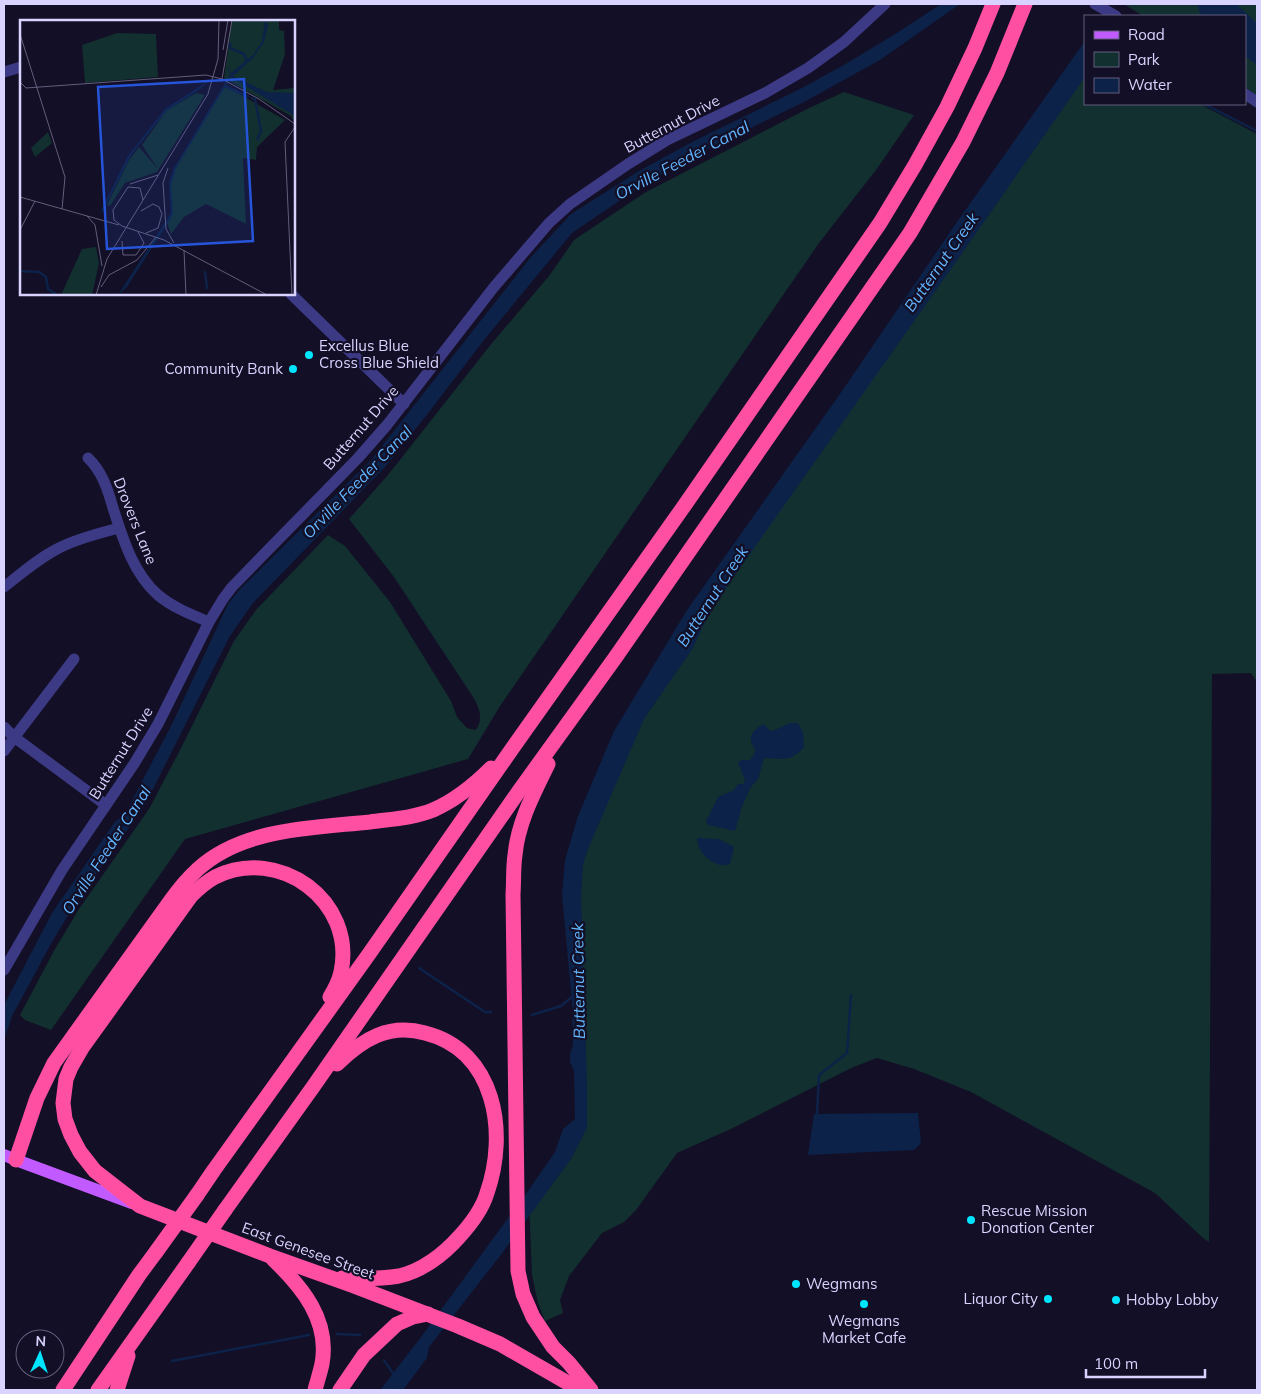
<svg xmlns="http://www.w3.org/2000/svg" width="1261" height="1394" viewBox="0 0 1261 1394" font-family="Mulish,sans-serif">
<rect width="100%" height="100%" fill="#130f26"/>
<g fill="#12302f">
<path d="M 1124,4 L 1257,4 L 1257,96 L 1245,87 L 1245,16 L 1143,16 Z"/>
<path d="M 1085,55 L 1085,104 L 1200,104 L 1257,134 L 1257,682 L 1251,673 L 1212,674 L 1209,1242 L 1203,1238 L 1155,1193 L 971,1092 L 914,1069 L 877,1058 L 851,1068 L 733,1128 L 677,1153 L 636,1210 L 624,1222 L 602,1233 L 569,1276 L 560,1300 L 563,1313 L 545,1321 L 538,1303 L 532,1275 L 529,1201 L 581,1114 L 575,868 L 623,736 Z"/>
<path d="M 844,92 L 914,115 L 876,170 L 819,243 L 500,706 L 468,759 L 185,839 L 51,1030 L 25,1020 L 20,1015 L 55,949 L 79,909 L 149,809 L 179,752 L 234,641 L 256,610 L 328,535 L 345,546 L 390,602 L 451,701 L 457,717 L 467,728 L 476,730 C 483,719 480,711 475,700 L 394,577 L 349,519 L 388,475 L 492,343 L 549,276 L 574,240 L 646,192 L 809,108 Z"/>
</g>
<g fill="#0c2248">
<path d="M 941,4 L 960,4 L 880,60 L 806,101 L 695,155 L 644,184 L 572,233 L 484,340 L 426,416 L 385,467 L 253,603 L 230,636 L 145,805 L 76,902 L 52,942 L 12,1016 L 4,1040 L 4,1008 L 5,1003 L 52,913 L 114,823 L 126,812 L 173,722 L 228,604 L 240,589 L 371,460 L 530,258 L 571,214 L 639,171 L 696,140 L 802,88 L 849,62 L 900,31 Z"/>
<path d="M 1197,4 L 1236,4 L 1257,23 L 1257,65 L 1245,56 L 1245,16 L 1201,16 Z"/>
<path d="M 1085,41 L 1085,77 L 970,242 L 728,585 L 705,622 L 693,648 L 644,719 L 588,849 L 583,865 L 581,896 L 587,1083 L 587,1128 L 571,1159 L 500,1256 L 429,1347 L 427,1358 L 403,1390 L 380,1390 L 418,1341 L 528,1191 L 555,1152 L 563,1129 L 575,1119 L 574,1071 L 570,1062 L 570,1054 L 573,1045 L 572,1002 L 562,895 L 565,860 L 578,816 L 614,731 L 687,610 L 842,391 L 959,219 Z"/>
<path d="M 790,723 L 798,723 L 803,732 L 804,747 C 792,762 782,759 764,758 L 758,779 L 750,788 L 742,807 L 735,831 L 708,825 L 706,821 L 718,797 L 734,790 L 738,784 L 743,784 L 745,780 L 738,763 L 741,760 L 750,760 C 761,747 750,747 751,738 C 751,732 759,726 764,724 L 769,730 L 773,731 Z"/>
<path d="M 697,838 L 719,839 L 734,847 L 730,864 C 726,865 720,866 717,864 C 706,860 697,849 697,838 Z"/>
<path d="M 918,1113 L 921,1143 L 914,1150 L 808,1155 L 814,1114 Z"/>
</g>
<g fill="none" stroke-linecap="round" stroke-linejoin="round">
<g stroke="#0c2248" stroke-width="2.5">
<path d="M 1204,104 L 1257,131"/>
<path d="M 419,968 L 485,1012 L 491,1012"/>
<path d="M 532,1015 L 561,1006 L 573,996"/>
<path d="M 817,1114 L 819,1075 L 847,1053 L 851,995"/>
<path d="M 337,1334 L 360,1335"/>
<path d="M 384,1360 L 394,1375"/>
<path d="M 172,1361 L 309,1335"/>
</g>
<g stroke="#3d3a85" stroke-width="11">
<path d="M 1095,4 L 1116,16"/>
<path d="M 4,72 L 21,67"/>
<path d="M 1245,94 L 1257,102"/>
<path d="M 291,294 L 404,404"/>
<path d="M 88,458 C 102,471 108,490 113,508 C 123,539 133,573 158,595 C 172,607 192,615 209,622"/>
<path d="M 4,587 C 22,573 40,557 61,547 C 79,538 100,533 119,528"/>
<path d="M 4,727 L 14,737 L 106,805"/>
<path d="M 4,751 L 74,659"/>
<path d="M 4,970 L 62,870 L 134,764 L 158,724 L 209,622 L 223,599 L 232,587 L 358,458 L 387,425 L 494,287 L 549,223 L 570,204 L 628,164 L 667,140 L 765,93 L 808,68 L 844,42 L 885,4"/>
</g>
<path stroke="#c25bff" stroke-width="12" d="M 4,1155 L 16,1160 L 132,1203"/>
<g stroke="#ff4fa3" stroke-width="15">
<path d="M 548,764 C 534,793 518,822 515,855 C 513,868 514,881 513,894 L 518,1271 L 523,1294 L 533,1317 L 553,1347 L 569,1363 L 591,1390"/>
<path d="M 330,997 C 335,989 339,981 341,972 C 356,901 279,845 215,877 C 206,882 198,889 191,896 L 82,1048 L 71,1067 L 66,1079 L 63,1103 L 65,1119 L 71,1135 L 80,1152 L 95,1171 L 140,1206 L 270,1256 L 354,1286 L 458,1326 L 500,1344 L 580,1390"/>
<path d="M 337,1064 C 363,1039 389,1023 425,1033 C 496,1051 508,1133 487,1193 C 482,1210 471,1224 459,1237 C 444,1254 422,1271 399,1276 C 381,1279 361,1279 342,1278"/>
<path d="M 16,1160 L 37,1098 L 54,1063 L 171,900 C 179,889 188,878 198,869 C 243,828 313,828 370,822 C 392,819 413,818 433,810 C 456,800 474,785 491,768"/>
<path d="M 197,1195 L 214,1170 L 369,954 L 514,746 L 682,509 L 880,223 L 915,165 L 947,107 L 975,48 L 993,4"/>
<path d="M 225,1210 L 313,1087 L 519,791 L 615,658 L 910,233 L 963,142 L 997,73 L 1025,4"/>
<path d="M 273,1259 C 302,1287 330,1320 322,1364 C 320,1373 317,1382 315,1390"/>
<path d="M 63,1390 L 139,1275 L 156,1252"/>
<path d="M 98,1390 L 188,1263"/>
<path d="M 117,1390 L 128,1356"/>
<path d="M 340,1390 L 364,1355 L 397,1324 L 413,1317 L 428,1314"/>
</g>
<g stroke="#ff4fa3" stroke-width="15">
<path d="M 156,1252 L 197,1195"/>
<path d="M 188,1263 L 225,1210"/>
</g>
</g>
<g fill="#00e5ff" stroke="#130f26" stroke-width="2">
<circle cx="309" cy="355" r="5"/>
<circle cx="293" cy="369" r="5"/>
<circle cx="971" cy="1220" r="5"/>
<circle cx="796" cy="1284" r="5"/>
<circle cx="1048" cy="1299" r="5"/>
<circle cx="1116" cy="1300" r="5"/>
<circle cx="864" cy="1304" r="5"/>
</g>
<g text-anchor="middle" stroke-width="4.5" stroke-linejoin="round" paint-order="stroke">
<g font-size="15" fill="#d9d4ff" stroke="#130f26">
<text transform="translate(672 124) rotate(-28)" y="5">Butternut Drive</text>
<text transform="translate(361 428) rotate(-49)" y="5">Butternut Drive</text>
<text transform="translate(135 521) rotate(68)" y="5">Drovers Lane</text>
<text transform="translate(121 753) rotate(-58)" y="5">Butternut Drive</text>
<text transform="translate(308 1251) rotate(20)" y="5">East Genesee Street</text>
</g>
<g font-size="15" fill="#d9d4ff" stroke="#130f26" text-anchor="start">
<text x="319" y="351">Excellus Blue<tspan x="319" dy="17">Cross Blue Shield</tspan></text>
<text x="283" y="374" text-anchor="end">Community Bank</text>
<text x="981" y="1216">Rescue Mission<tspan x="981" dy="17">Donation Center</tspan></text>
<text x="806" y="1289">Wegmans</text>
<text x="1038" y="1304" text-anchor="end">Liquor City</text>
<text x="1126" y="1305">Hobby Lobby</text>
<text x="864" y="1326" text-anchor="middle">Wegmans<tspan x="864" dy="17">Market Cafe</tspan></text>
</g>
<g font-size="16" font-style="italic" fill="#62b6ff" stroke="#130f26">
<text transform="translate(682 160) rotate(-28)" y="6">Orville Feeder Canal</text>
<text transform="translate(941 262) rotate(-55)" y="6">Butternut Creek</text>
<text transform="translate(357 482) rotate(-46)" y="6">Orville Feeder Canal</text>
<text transform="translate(712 596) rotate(-57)" y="6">Butternut Creek</text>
<text transform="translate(106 850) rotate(-57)" y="6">Orville Feeder Canal</text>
<text transform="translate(578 981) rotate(-91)" y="6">Butternut Creek</text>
</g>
</g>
<g transform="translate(20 20)">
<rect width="275" height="275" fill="#130f26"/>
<path d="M 212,0 L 259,0 L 259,10 L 264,11 L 265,34 L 253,70 L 275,68 L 275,103 L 271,96 L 204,58 ZM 97,13 L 136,14 L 138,57 L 65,63 L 62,25 ZM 205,66 L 265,100 L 237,127 L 236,140 L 223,138 L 226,204 L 186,184 L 164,197 L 151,214 L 147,203 L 152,193 L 150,164 L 155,149 ZM 176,73 L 185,75 L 137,152 L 105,163 L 90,186 L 87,185 L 109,140 L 119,127 L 138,149 L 122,125 L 146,91 ZM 28,112 L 32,123 L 15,137 L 11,128 ZM 76,227 L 79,243 L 72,275 L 41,275 L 62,229 Z" fill="#12302f"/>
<path d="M 245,0 L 248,5 L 244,22 L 233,38 L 213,56 L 247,72 L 275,73 L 275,96 L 211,57 L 157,146 L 151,164 L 153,194 L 151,198 L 107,267 L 98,275 L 151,193 L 149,163 L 154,148 L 210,55 L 207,46 L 211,53 L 234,34 L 242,21 ZM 190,60 L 180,69 L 146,91 L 111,135 L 84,189 L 79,195 L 108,136 L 145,89 Z" fill="#0c2248"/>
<path fill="none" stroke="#0c2248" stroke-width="2.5" d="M 210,22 L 210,28 L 224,34 L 227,41M 205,66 L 229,77M 231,78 L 235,79 L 241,111 L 237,120M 0,251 L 19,252 L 26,257 L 28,269 L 36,274M 185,251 L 187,269"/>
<path fill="none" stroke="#625e7d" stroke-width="1" d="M 0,14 L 45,157 L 42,189M 203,30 L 208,0M 202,59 L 212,0M 0,62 L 6,68 L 186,55 L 202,59 L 239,79 L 275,104M 148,148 L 143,163 L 146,209 L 154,223M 110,164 L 138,155M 0,177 L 99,205M 123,180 L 120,168 L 108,167 L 93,190 L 94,200 L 102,206 L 144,220 L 247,275M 121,191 L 133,184 L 139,187 L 142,194 L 138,208 L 126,213M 67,196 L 75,205 L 82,246M 0,210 L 15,181M 102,221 L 103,235 L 116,235 L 124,223 L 118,212M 164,230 L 166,275M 81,267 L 89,255 L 117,240 L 136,217M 76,275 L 87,239 L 188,74 L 198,39 L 199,0M 272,275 L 265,122 L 275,107"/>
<path fill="#2655da" fill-opacity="0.15" stroke="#2655da" stroke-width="2.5" d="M 224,59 L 233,221 L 87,229 L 78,67 Z"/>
<rect width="275" height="275" fill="none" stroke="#d9d4ff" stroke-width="2.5"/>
</g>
<rect width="1261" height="1394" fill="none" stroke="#d9d4ff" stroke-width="10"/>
<rect x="1084" y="15" width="162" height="90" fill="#130f26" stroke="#625e7d"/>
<rect x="1094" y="31" width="25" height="8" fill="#c25bff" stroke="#625e7d"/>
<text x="1128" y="40" font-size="15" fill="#d9d4ff">Road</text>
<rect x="1094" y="52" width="25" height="15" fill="#12302f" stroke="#625e7d"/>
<text x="1128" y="65" font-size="15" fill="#d9d4ff">Park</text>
<rect x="1094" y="78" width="25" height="15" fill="#0c2248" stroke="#625e7d"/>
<text x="1128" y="90" font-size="15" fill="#d9d4ff">Water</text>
<g transform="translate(40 1354) rotate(3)"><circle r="24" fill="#130f26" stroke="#625e7d"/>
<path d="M0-4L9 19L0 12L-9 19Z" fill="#00e5ff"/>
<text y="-8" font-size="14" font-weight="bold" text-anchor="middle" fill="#d9d4ff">N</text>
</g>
<path d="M1086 1369v8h119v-8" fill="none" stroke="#d9d4ff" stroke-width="2.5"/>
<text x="1094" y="1369" font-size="15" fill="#d9d4ff" stroke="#130f26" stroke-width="4" paint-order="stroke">100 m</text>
</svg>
